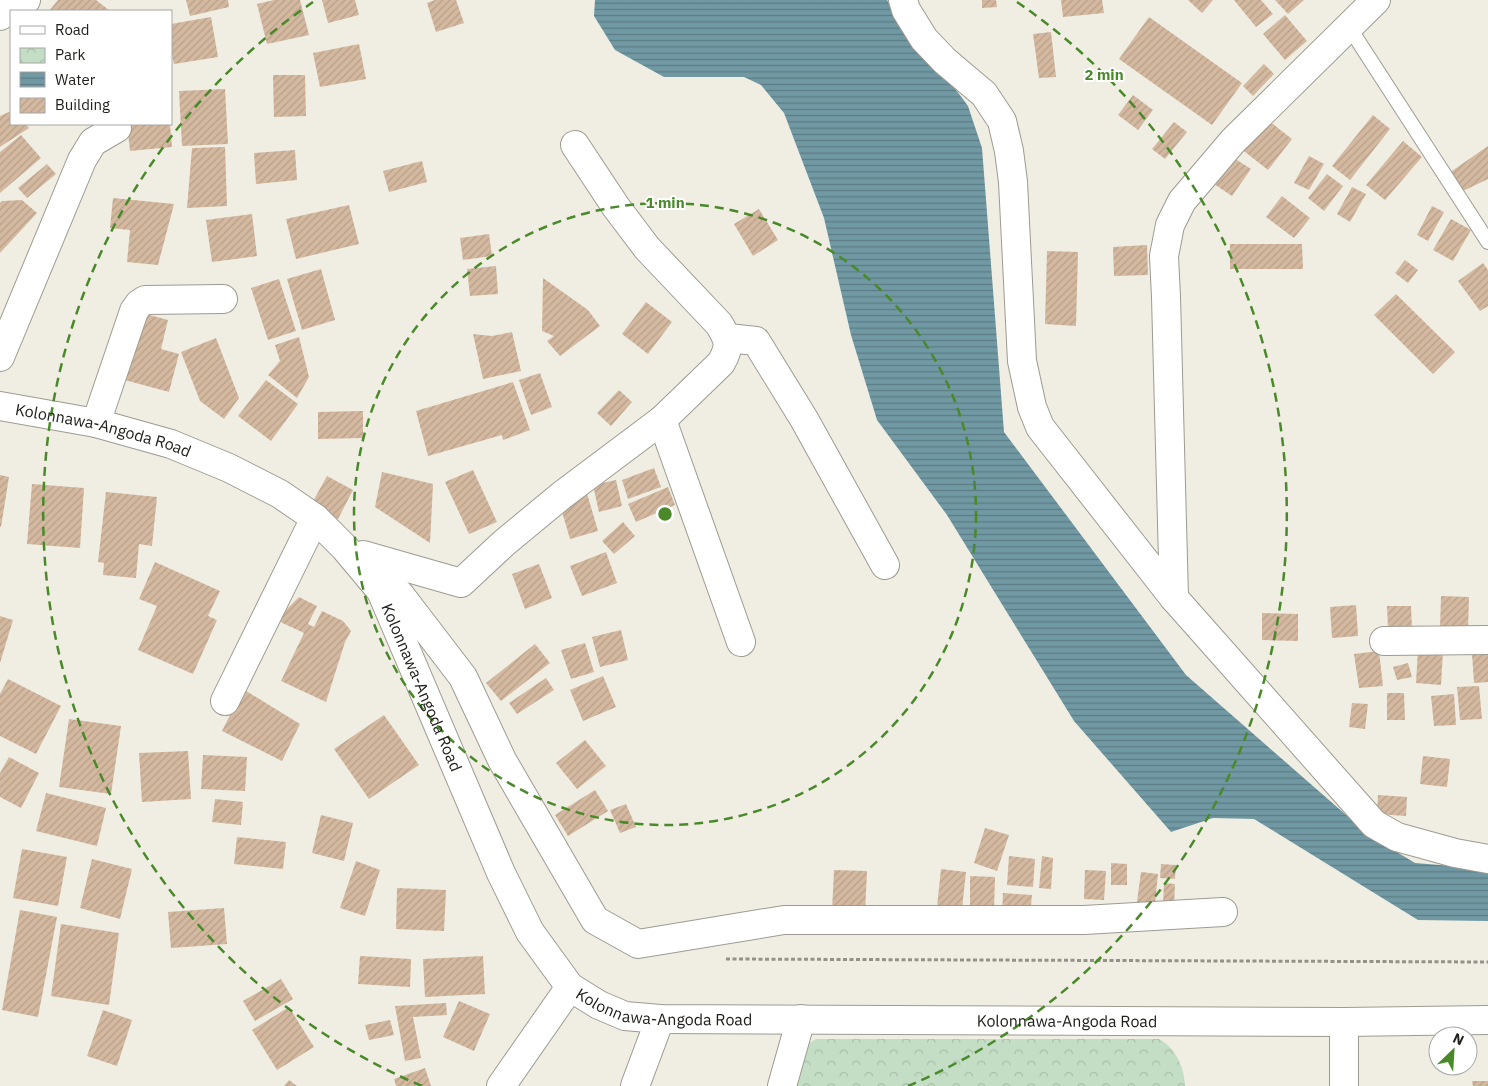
<svg xmlns="http://www.w3.org/2000/svg" width="1488" height="1086" viewBox="0 0 1488 1086" font-family="'IBM Plex Sans',sans-serif">
<defs>
<pattern id="park-crowns" width="20" height="18" patternUnits="userSpaceOnUse" patternTransform="scale(1.25)"><rect width="20" height="18" fill="#c4dec5"/><path d="M2 6a3 3 0 1 1 6 0M12 15a3 3 0 1 1 6 0" fill="none" stroke="#a8bea9"/></pattern>
<pattern id="water-rules" width="6" height="5" patternUnits="userSpaceOnUse" patternTransform="scale(1.25)"><rect width="6" height="5" fill="#7199a3"/><path d="M0 2.5h6" fill="none" stroke="#5c7c84"/></pattern>
<pattern id="building-hatch" width="6" height="6" patternUnits="userSpaceOnUse" patternTransform="scale(1.25)"><rect width="6" height="6" fill="#d4b9a0"/><path d="M-1 1l2-2M0 6l6-6M5 7l2-2" fill="none" stroke="#b69f89"/></pattern>
</defs>
<rect width="100%" height="100%" fill="#f0eee3"/>
<path fill="url(#park-crowns)" d="M 816,1039 L 1159,1039 C 1176,1048 1184,1067 1185,1086 L 793,1086 L 808,1044 Z"/>
<path fill="url(#water-rules)" d="M 595,0 L 887,0 L 901,22 L 928,52 L 968,106 L 982,148 L 1004,432 L 1186,675 L 1369,835 L 1415,863 L 1488,869 L 1488,921 L 1418,920 L 1254,819 L 1213,818 L 1171,832 L 1074,721 L 947,515 L 877,420 L 851,335 L 824,218 L 784,113 L 761,85 L 744,77 L 664,77 L 615,50 L 594,16 Z"/>
<g fill="url(#building-hatch)">
<path d="M 58,0 L 96,0 L 110,11 L 49,11 Z"/>
<path d="M 186,0 L 228,0 L 229,7 L 190,16 Z"/>
<path d="M 274,0 L 300,0 L 309,35 L 267,44 L 257,4 Z"/>
<path d="M 322,0 L 355,0 L 359,15 L 328,23 Z"/>
<path d="M 435,0 L 456,0 L 464,23 L 436,32 L 427,3 Z"/>
<path d="M 982,0 L 996,0 L 997,7 L 982,8 Z"/>
<path d="M 1061,0 L 1102,0 L 1104,13 L 1063,17 Z"/>
<path d="M 1188,0 L 1213,0 L 1202,13 Z"/>
<path d="M 1234,0 L 1261,0 L 1273,14 L 1256,27 Z"/>
<path d="M 1275,0 L 1304,0 L 1288,14 Z"/>
<path d="M 1285,15 L 1307,41 L 1285,60 L 1263,34 Z"/>
<path d="M 211,17 L 218,57 L 174,64 L 171,51 L 171,24 Z"/>
<path d="M 1149,17 L 1242,83 L 1212,125 L 1119,59 Z"/>
<path d="M 1051,32 L 1056,77 L 1039,78 L 1033,34 Z"/>
<path d="M 359,44 L 366,79 L 320,87 L 313,53 Z"/>
<path d="M 1264,64 L 1274,74 L 1253,96 L 1243,86 Z"/>
<path d="M 273,75 L 305,75 L 306,116 L 274,117 Z"/>
<path d="M 225,89 L 228,144 L 182,146 L 179,91 Z"/>
<path d="M 1133,95 L 1153,110 L 1138,130 L 1118,115 Z"/>
<path d="M 11,111 L 11,124 L 26,124 L 29,128 L 0,147 L 0,116 Z"/>
<path d="M 1373,115 L 1390,129 L 1350,180 L 1332,166 Z"/>
<path d="M 1264,117 L 1292,139 L 1268,170 L 1240,148 Z"/>
<path d="M 1174,122 L 1187,132 L 1165,159 L 1152,149 Z"/>
<path d="M 127,124 L 170,124 L 172,147 L 130,151 Z"/>
<path d="M 21,135 L 41,158 L 0,193 L 0,152 Z"/>
<path d="M 1403,141 L 1422,157 L 1385,200 L 1366,185 Z"/>
<path d="M 1488,146 L 1488,179 L 1461,192 L 1449,173 Z"/>
<path d="M 225,147 L 227,206 L 187,208 L 192,148 Z"/>
<path d="M 295,150 L 297,180 L 256,184 L 254,153 Z"/>
<path d="M 1229,155 L 1251,169 L 1232,196 L 1211,182 Z"/>
<path d="M 1309,156 L 1324,164 L 1309,190 L 1294,183 Z"/>
<path d="M 422,161 L 427,182 L 389,192 L 383,171 Z"/>
<path d="M 47,164 L 56,174 L 27,198 L 18,188 Z"/>
<path d="M 1327,174 L 1343,186 L 1324,211 L 1308,198 Z"/>
<path d="M 1352,187 L 1366,194 L 1350,222 L 1337,214 Z"/>
<path d="M 1282,196 L 1310,218 L 1294,238 L 1266,217 Z"/>
<path d="M 113,198 L 174,204 L 158,265 L 127,262 L 130,230 L 110,228 Z"/>
<path d="M 22,200 L 37,213 L 0,253 L 0,203 L 2,201 Z"/>
<path d="M 349,205 L 359,244 L 296,259 L 286,219 Z"/>
<path d="M 1432,206 L 1444,212 L 1428,241 L 1417,235 Z"/>
<path d="M 759,209 L 778,240 L 753,256 L 734,224 Z"/>
<path d="M 252,214 L 257,256 L 212,262 L 206,220 Z"/>
<path d="M 1451,219 L 1471,230 L 1453,261 L 1433,250 Z"/>
<path d="M 489,234 L 492,256 L 463,260 L 460,238 Z"/>
<path d="M 1230,244 L 1302,244 L 1303,269 L 1230,269 Z"/>
<path d="M 1147,245 L 1148,275 L 1114,276 L 1113,247 Z"/>
<path d="M 1047,251 L 1078,252 L 1076,326 L 1045,324 Z"/>
<path d="M 1405,260 L 1418,270 L 1408,283 L 1395,273 Z"/>
<path d="M 1483,263 L 1488,270 L 1488,306 L 1480,311 L 1458,281 Z"/>
<path d="M 496,266 L 498,294 L 470,296 L 467,269 Z"/>
<path d="M 321,269 L 335,320 L 302,330 L 287,279 Z"/>
<path d="M 543,278 L 588,310 L 600,326 L 560,356 L 547,341 L 554,336 L 542,331 Z"/>
<path d="M 279,279 L 296,331 L 268,340 L 251,288 Z"/>
<path d="M 1396,294 L 1455,352 L 1433,374 L 1374,315 Z"/>
<path d="M 646,302 L 672,322 L 648,354 L 622,334 Z"/>
<path d="M 138,312 L 168,320 L 161,349 L 179,354 L 169,392 L 121,379 Z"/>
<path d="M 512,332 L 521,371 L 483,379 L 473,334 L 492,336 Z"/>
<path d="M 299,337 L 309,377 L 297,398 L 268,375 L 280,361 L 275,345 Z"/>
<path d="M 216,338 L 239,398 L 224,419 L 200,401 L 181,352 Z"/>
<path d="M 540,373 L 552,407 L 531,415 L 519,380 Z"/>
<path d="M 266,380 L 298,404 L 271,441 L 238,416 Z"/>
<path d="M 513,382 L 530,430 L 503,440 L 502,435 L 428,456 L 416,411 Z"/>
<path d="M 619,390 L 632,402 L 611,426 L 597,413 Z"/>
<path d="M 363,411 L 363,438 L 318,439 L 318,412 Z"/>
<path d="M 654,468 L 661,487 L 628,499 L 622,480 Z"/>
<path d="M 473,470 L 497,522 L 469,534 L 445,482 Z"/>
<path d="M 382,472 L 433,484 L 430,543 L 375,507 Z"/>
<path d="M 0,475 L 9,477 L 1,527 L 0,527 Z"/>
<path d="M 327,476 L 353,490 L 338,519 L 311,505 Z"/>
<path d="M 616,480 L 622,506 L 599,512 L 593,485 Z"/>
<path d="M 32,484 L 84,488 L 80,548 L 27,544 Z"/>
<path d="M 668,487 L 675,505 L 636,522 L 628,504 Z"/>
<path d="M 586,490 L 598,531 L 570,539 L 558,498 Z"/>
<path d="M 106,492 L 157,497 L 152,546 L 139,544 L 136,578 L 103,575 L 104,563 L 98,562 Z"/>
<path d="M 623,522 L 635,536 L 614,554 L 602,541 Z"/>
<path d="M 606,552 L 617,583 L 582,596 L 570,566 Z"/>
<path d="M 155,562 L 220,591 L 208,616 L 217,620 L 193,674 L 138,650 L 157,606 L 139,599 Z"/>
<path d="M 539,564 L 552,598 L 525,609 L 512,574 Z"/>
<path d="M 1441,596 L 1469,597 L 1468,630 L 1440,629 Z"/>
<path d="M 299,597 L 317,606 L 308,624 L 314,627 L 322,611 L 343,621 L 351,631 L 345,642 L 326,702 L 281,681 L 304,633 L 276,620 Z"/>
<path d="M 1356,605 L 1358,636 L 1332,638 L 1330,607 Z"/>
<path d="M 1387,606 L 1411,606 L 1412,628 L 1388,628 Z"/>
<path d="M 1262,613 L 1298,614 L 1298,641 L 1262,640 Z"/>
<path d="M 0,616 L 13,620 L 0,663 Z"/>
<path d="M 621,630 L 628,660 L 600,667 L 592,637 Z"/>
<path d="M 585,643 L 594,672 L 571,679 L 561,650 Z"/>
<path d="M 535,644 L 550,663 L 501,701 L 486,683 Z"/>
<path d="M 1418,649 L 1443,651 L 1441,685 L 1416,683 Z"/>
<path d="M 1379,651 L 1383,686 L 1359,688 L 1354,654 Z"/>
<path d="M 1488,653 L 1488,682 L 1474,683 L 1472,654 Z"/>
<path d="M 1408,663 L 1412,677 L 1397,680 L 1393,667 Z"/>
<path d="M 603,676 L 616,707 L 583,721 L 570,690 Z"/>
<path d="M 546,678 L 554,690 L 517,714 L 509,703 Z"/>
<path d="M 8,679 L 61,706 L 36,754 L 0,736 L 0,694 Z"/>
<path d="M 1479,686 L 1482,719 L 1460,720 L 1457,687 Z"/>
<path d="M 243,689 L 300,724 L 282,761 L 222,731 Z"/>
<path d="M 1387,693 L 1404,693 L 1405,720 L 1387,720 Z"/>
<path d="M 1454,694 L 1456,725 L 1434,726 L 1431,696 Z"/>
<path d="M 1352,703 L 1368,704 L 1365,729 L 1349,727 Z"/>
<path d="M 384,715 L 419,765 L 369,799 L 334,749 Z"/>
<path d="M 69,719 L 121,726 L 111,794 L 59,787 Z"/>
<path d="M 585,740 L 606,766 L 577,789 L 556,763 Z"/>
<path d="M 188,751 L 191,799 L 142,802 L 139,753 Z"/>
<path d="M 203,755 L 247,757 L 245,791 L 201,789 Z"/>
<path d="M 1423,756 L 1450,759 L 1447,787 L 1420,784 Z"/>
<path d="M 9,757 L 39,773 L 21,808 L 0,797 L 0,773 Z"/>
<path d="M 595,790 L 608,811 L 568,836 L 555,815 Z"/>
<path d="M 46,793 L 106,808 L 97,846 L 36,831 Z"/>
<path d="M 1378,795 L 1407,797 L 1406,816 L 1377,814 Z"/>
<path d="M 215,799 L 243,802 L 241,825 L 212,822 Z"/>
<path d="M 626,804 L 636,827 L 620,833 L 610,810 Z"/>
<path d="M 321,815 L 353,823 L 344,861 L 312,853 Z"/>
<path d="M 985,828 L 1009,835 L 997,871 L 974,863 Z"/>
<path d="M 237,837 L 286,842 L 283,869 L 234,864 Z"/>
<path d="M 22,849 L 67,857 L 58,906 L 13,898 Z"/>
<path d="M 1009,856 L 1035,859 L 1033,887 L 1007,885 Z"/>
<path d="M 1042,856 L 1053,858 L 1051,889 L 1039,888 Z"/>
<path d="M 92,859 L 132,869 L 120,919 L 80,908 Z"/>
<path d="M 356,861 L 380,870 L 365,916 L 340,908 Z"/>
<path d="M 1111,863 L 1127,864 L 1127,885 L 1111,885 Z"/>
<path d="M 1161,864 L 1176,865 L 1175,879 L 1160,878 Z"/>
<path d="M 941,869 L 966,872 L 962,909 L 937,907 Z"/>
<path d="M 834,870 L 867,871 L 865,913 L 832,911 Z"/>
<path d="M 1085,870 L 1106,871 L 1104,900 L 1084,899 Z"/>
<path d="M 1141,872 L 1158,874 L 1154,912 L 1136,909 Z"/>
<path d="M 970,876 L 995,877 L 994,911 L 970,911 Z"/>
<path d="M 1164,883 L 1175,884 L 1174,905 L 1163,904 Z"/>
<path d="M 397,888 L 446,890 L 444,931 L 396,929 Z"/>
<path d="M 1003,893 L 1032,895 L 1030,916 L 1002,914 Z"/>
<path d="M 224,908 L 227,944 L 171,948 L 168,912 Z"/>
<path d="M 20,910 L 57,917 L 38,1017 L 2,1010 Z"/>
<path d="M 61,924 L 119,933 L 109,1005 L 51,996 Z"/>
<path d="M 360,956 L 411,959 L 410,987 L 358,984 Z"/>
<path d="M 483,956 L 485,994 L 425,997 L 423,959 Z"/>
<path d="M 281,979 L 293,999 L 255,1021 L 243,1001 Z"/>
<path d="M 459,1001 L 490,1014 L 474,1051 L 443,1037 Z"/>
<path d="M 446,1003 L 447,1015 L 413,1017 L 421,1058 L 405,1061 L 395,1006 Z"/>
<path d="M 289,1007 L 314,1047 L 277,1070 L 252,1030 Z"/>
<path d="M 103,1010 L 132,1020 L 117,1066 L 87,1056 Z"/>
<path d="M 390,1020 L 394,1035 L 369,1040 L 365,1025 Z"/>
<path d="M 425,1068 L 431,1086 L 396,1086 L 394,1079 Z"/>
<path d="M 289,1080 L 297,1086 L 284,1086 Z"/>
<path d="M 1472,1081 L 1488,1081 L 1488,1086 L 1473,1086 Z"/>
</g>
<g fill="none" stroke-linecap="round" stroke-linejoin="round">
<defs>
<path id="lane" d="M 1349,27 L 1488,242"/>
<g id="street">
<path d="M 903,0 L 906,10 L 924,39 L 945,61 L 984,94 L 1002,121 L 1009,151 L 1013,182 L 1022,361 L 1032,407 L 1040,427 L 1174,598 L 1374,824 L 1397,837 L 1455,853 L 1488,859"/>
<path d="M 0,16 L 26,0"/>
<path d="M 728,338 L 756,341 L 804,419 L 885,565"/>
<path d="M 0,357 L 82,160 L 93,142 L 117,128"/>
<path d="M 662,420 L 741,642"/>
<path d="M 96,423 L 134,311 L 139,304 L 145,300 L 223,299"/>
<path d="M 363,555 L 461,583 L 504,543 L 562,495 L 662,420 L 721,363 C 731,345 729,341 719,324 L 647,248 L 616,207 L 575,145"/>
<path d="M 370,561 L 401,596 L 463,677 L 502,760 L 595,920 L 638,944 L 784,920 L 1084,920 L 1223,912"/>
<path d="M 1174,598 L 1166,297 L 1164,256 L 1170,225 L 1182,201 L 1233,141 L 1376,0"/>
<path d="M 1384,641 L 1488,640"/>
<path d="M 225,701 L 315,518"/>
<path d="M 635,1086 L 660,1019"/>
<path d="M 782,1086 L 801,1019"/>
<path d="M 1344,1086 L 1344,1022"/>
</g>
<path id="secondary" d="M 501,1086 L 570,987"/>
<g id="primary">
<path id="s1" d="M 0,406 L 96,423 L 171,444 L 229,468 L 280,494 L 315,518 L 345,548 L 381,591 L 501,873 L 530,932 L 570,987 L 599,1005 L 625,1016 L 660,1019 L 1344,1022 L 1488,1020"/>
</g>
</defs>
<use href="#lane" stroke="#9d9b91" stroke-width="16"/>
<use href="#street" stroke="#9d9b91" stroke-width="30"/>
<use href="#secondary" stroke="#9d9b91" stroke-width="30"/>
<use href="#primary" stroke="#9d9b91" stroke-width="30"/>
<path stroke="#939189" stroke-width="3" stroke-dasharray="4 2.5" stroke-linecap="butt" d="M 726,959 L 1488,962"/>
<use href="#lane" stroke="#fff" stroke-width="14"/>
<use href="#street" stroke="#fff" stroke-width="28"/>
<use href="#secondary" stroke="#fff" stroke-width="28"/>
<use href="#primary" stroke="#fff" stroke-width="28"/>
</g>
<g fill="none" stroke="#4a892a" stroke-width="2.5" stroke-dasharray="9 6">
<circle cx="665" cy="514" r="311"/>
<path d="M422 1086A621 621 0 0 1 313 2M1017 2A621 621 0 0 1 908 1086"/>
</g>
<g text-anchor="middle" stroke-width="4" stroke-linejoin="round" paint-order="stroke">
<g font-size="16" fill="#21201c" stroke="#fff">
<text dy="6" stroke="none"><textPath href="#s1" startOffset="106">Kolonnawa-Angoda Road</textPath></text>
<text dy="6" stroke="none"><textPath href="#s1" startOffset="541">Kolonnawa-Angoda Road</textPath></text>
<text dy="6" stroke="none"><textPath href="#s1" startOffset="976">Kolonnawa-Angoda Road</textPath></text>
<text dy="6" stroke="none"><textPath href="#s1" startOffset="1381">Kolonnawa-Angoda Road</textPath></text>
</g>
</g>
<circle cx="665" cy="514" r="8" fill="#4a892a" stroke="#fff" stroke-width="2.5"/>
<g font-size="15" text-anchor="middle" font-weight="bold" fill="#4a892a" stroke="#fff" stroke-width="4" stroke-linejoin="round" paint-order="stroke">
<text x="1104" y="80">2 min</text>
<text x="665" y="208">1 min</text>
</g>
<rect x="10" y="10" width="162" height="115" fill="#ffffff" stroke="#a6a6a4"/>
<rect x="20" y="26" width="25" height="8" fill="#ffffff" stroke="#a6a6a4"/>
<text x="55" y="35" font-size="15" fill="#21201c">Road</text>
<rect x="20" y="48" width="25" height="15" fill="url(#park-crowns)" stroke="#a6a6a4"/>
<text x="55" y="60" font-size="15" fill="#21201c">Park</text>
<rect x="20" y="72" width="25" height="15" fill="url(#water-rules)" stroke="#a6a6a4"/>
<text x="55" y="85" font-size="15" fill="#21201c">Water</text>
<rect x="20" y="98" width="25" height="15" fill="url(#building-hatch)" stroke="#a6a6a4"/>
<text x="55" y="110" font-size="15" fill="#21201c">Building</text>
<g transform="translate(1453 1051) rotate(25)"><circle r="24" fill="#ffffff" stroke="#a6a6a4"/>
<path d="M0-4L9 19L0 12L-9 19Z" fill="#4a892a"/>
<text y="-8" font-size="14" font-weight="bold" text-anchor="middle" fill="#21201c">N</text>
</g>
</svg>
